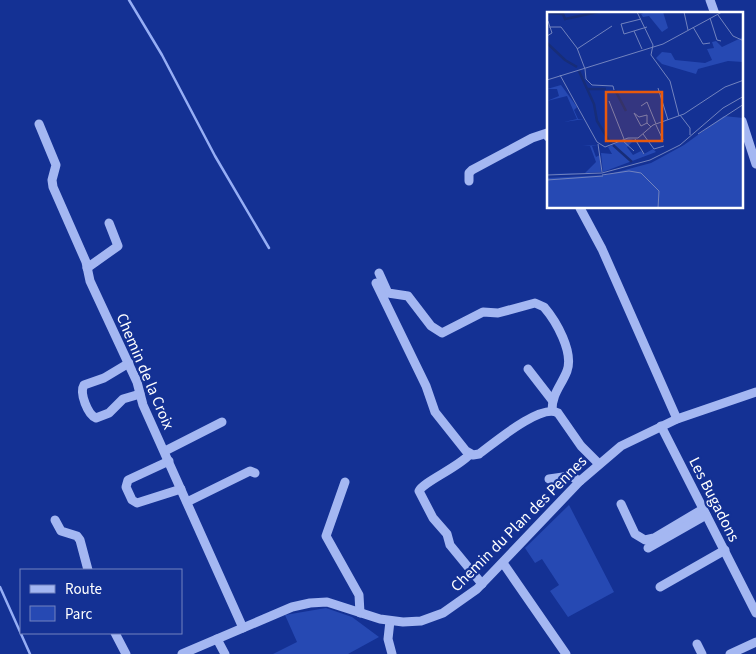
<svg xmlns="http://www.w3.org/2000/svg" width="756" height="654" viewBox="0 0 756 654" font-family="'Source Sans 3',sans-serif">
<rect width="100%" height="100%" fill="#143194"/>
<g fill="#2649b3">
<path d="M 569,505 L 614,592 L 568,617 L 550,591 L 559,585 L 542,559 L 535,563 L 525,548 Z"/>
<path d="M 326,608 L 352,617 L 379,637 L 348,654 L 273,654 L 297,642 L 285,615 Z"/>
</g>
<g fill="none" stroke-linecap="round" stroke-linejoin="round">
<g stroke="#96aef5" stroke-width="2.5">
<path d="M 129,0 L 162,55 L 215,156 L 269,248"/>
<path d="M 0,587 L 30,654"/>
</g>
<g stroke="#a4b7f2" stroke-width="9">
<path d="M 710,0 L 715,14"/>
<path d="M 742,121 L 756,164"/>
<path d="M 39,124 L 56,165 L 52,180 L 53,187 L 86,262 L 90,281 L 137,382 L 143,405 L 243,628"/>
<path d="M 469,181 L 469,173 L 472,170 L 532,138 L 547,133 L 548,137"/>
<path d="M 580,208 L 602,249 L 677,419"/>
<path d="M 87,268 L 118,246 L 109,223"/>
<path d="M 379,273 L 388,293 L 408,296 L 431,326 L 442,333 L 483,312 L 498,313 L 535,303 L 544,307 C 556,321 574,352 567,371 C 561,386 552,394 552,410"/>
<path d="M 376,283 L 426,386 L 435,412 L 466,451 L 473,455 L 479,454 C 494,443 541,403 558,413 L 581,446 L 599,464"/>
<path d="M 129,363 L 104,378 L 84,385 C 79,393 88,415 96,418 L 109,413 L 123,399 L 140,394"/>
<path d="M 528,369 L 552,400"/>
<path d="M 661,426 L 756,613"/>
<path d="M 165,451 L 222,422"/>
<path d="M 470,454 C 459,467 423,482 419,491 L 433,518 L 447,534 L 450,545 L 482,584"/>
<path d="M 169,461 L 128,480 L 126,487 L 132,500 L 137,503 L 181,489"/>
<path d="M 549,479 L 570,476 L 580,481"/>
<path d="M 345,482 L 326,536 L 359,595 L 360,613"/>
<path d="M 187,502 L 250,471 L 255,473"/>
<path d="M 621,504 L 635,534 L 645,540 L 654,538 L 703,509"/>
<path d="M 55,520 L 61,531 L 77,536 L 80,540 L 88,570"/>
<path d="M 648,548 L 706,515"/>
<path d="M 503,563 L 566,654"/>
<path d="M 660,587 L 725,550"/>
<path d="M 390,621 L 388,639 L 392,654"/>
<path d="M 115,633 L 126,654"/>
<path d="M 217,639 L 225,654"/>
<path d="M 697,644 L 702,654"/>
<path d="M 182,654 L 292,607 L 310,603 L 327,602 L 380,619 L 403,622 L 421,621 L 443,613 L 477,589 L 580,481 L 621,446 L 677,419 L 756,392"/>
<path d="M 730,654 L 756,642"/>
</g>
</g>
<g text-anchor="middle" stroke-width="4.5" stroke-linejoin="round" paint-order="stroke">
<g font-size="16" fill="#fff" stroke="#143194">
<text transform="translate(146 371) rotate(67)" y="6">Chemin de la Croix</text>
<text transform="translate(715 499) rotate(63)" y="6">Les Bugadons</text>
<text transform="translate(518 523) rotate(-45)" y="6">Chemin du Plan des Pennes</text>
</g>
</g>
<g transform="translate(547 12)">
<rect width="196" height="196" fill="#143194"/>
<path d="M 99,0 L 116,0 L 121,16 L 115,20 L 102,4 L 96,5 L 94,2 ZM 196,25 L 196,50 L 181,49 L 151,57 L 149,62 L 115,52 L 109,46 L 115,40 L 124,41 L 128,48 L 158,51 L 165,48 L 160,37 L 167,36 L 165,30 L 169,29 L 175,35 ZM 14,73 L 30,95 L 27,98 L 31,107 L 37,107 L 17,110 L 30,107 L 20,84 L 0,89 L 12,84 L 10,77 L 0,77 ZM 177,104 L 196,106 L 196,196 L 0,196 L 0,166 L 59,163 L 104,151 L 137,133 ZM 80,126 L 87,128 L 80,135 L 86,143 L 94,139 L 97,142 L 106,137 L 109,140 L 56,160 L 54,141 L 65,142 L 61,135 ZM 51,133 L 45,134 L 49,145 L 53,143 L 54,160 L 24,162 L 0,162 L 38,161 L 49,150 L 43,134 L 35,134 Z" fill="#2649b3"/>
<path fill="none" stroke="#172d79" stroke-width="2.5" d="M 0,1 L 16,2 L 18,7 L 51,0M 0,31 L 18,48 L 30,55M 32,59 L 47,92 L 50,109 L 64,132M 40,77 L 59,77M 68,78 L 79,99M 66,133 L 85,150"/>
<path fill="none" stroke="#7283bf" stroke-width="1" d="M 90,0 L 106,33 L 104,43 L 123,69 L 132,104M 137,0 L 141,18M 171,3 L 186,24 L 197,29M 163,6 L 170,28 L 174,29M 94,7 L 74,12 L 77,22 L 100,15M 2,15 L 14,15 L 30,36 L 38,57M 146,15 L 156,32 L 163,31M 87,19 L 95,37M 0,24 L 5,21 L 1,9M 30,37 L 65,14M 38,57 L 39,67 L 45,73 L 66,74 L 67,78M 13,63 L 50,130M 0,68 L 116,32 L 175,0M 111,76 L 121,108M 62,89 L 77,127M 94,94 L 100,90 L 109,112M 87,101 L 94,114 L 100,111 L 104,115M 87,101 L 92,105 L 100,103 L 100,111M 133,103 L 143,116 L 143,123M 109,113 L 116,128 L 111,129M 96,122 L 107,137 L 117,134M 151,122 L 197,92M 88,127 L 97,142M 75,128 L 87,139M 50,130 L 58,135 L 81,126 L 91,126 L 106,113 L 137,102 L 178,75 L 197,68M 51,132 L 55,160M 0,163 L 55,161 L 103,148 L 133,133 L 176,96 L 197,84M 55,163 L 82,159 L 94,161 L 112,179 L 111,196M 0,168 L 56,164"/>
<path fill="#e8590c" fill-opacity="0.15" stroke="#e8590c" stroke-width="2.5" d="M 59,80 L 115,80 L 115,129 L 59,129 Z"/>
<rect width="196" height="196" fill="none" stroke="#fff" stroke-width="2.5"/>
</g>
<rect x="20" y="569" width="162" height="65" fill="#143194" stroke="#7283bf"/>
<rect x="30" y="585" width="25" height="8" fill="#a4b7f2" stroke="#7283bf"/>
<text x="65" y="594" font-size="15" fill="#ffffff">Route</text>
<rect x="30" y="606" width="25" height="15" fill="#2649b3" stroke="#7283bf"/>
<text x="65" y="619" font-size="15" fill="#ffffff">Parc</text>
</svg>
